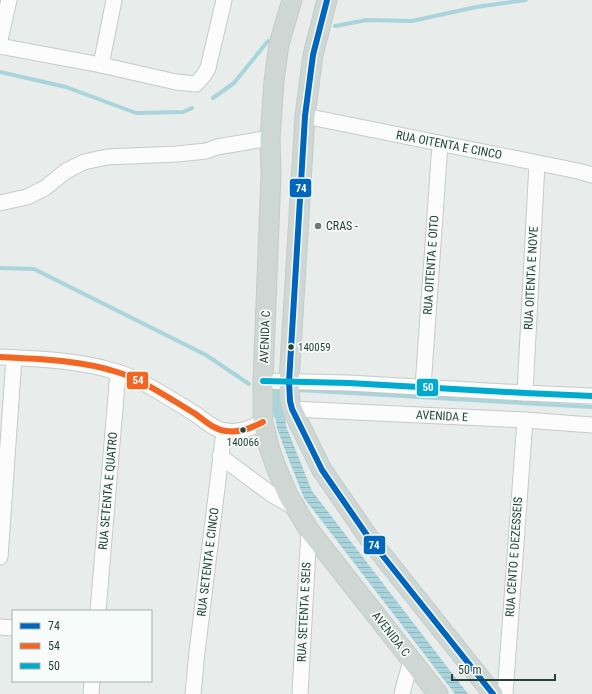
<svg xmlns="http://www.w3.org/2000/svg" width="592" height="694" viewBox="0 0 592 694" font-family="'Roboto Condensed',sans-serif">
<defs>
<pattern id="water-rules" width="6" height="5" patternUnits="userSpaceOnUse"><rect width="6" height="5" fill="#a9d4db"/><path d="M0 2.5h6" fill="none" stroke="#91b7bd"/></pattern>
</defs>
<rect width="100%" height="100%" fill="#e8edeb"/>
<path fill="url(#water-rules)" d="M 275,394 L 282,395 L 286,426 L 312,491 L 468,694 L 455,694 L 304,498 L 285,450 L 277,428 L 275,415 Z"/>
<g fill="none" stroke-linecap="round" stroke-linejoin="round">
<g stroke="#a9d4db" stroke-width="4">
<path d="M 335,26 L 367,20 L 412,21 L 476,7 L 526,0"/>
<path d="M 0,72 L 66,87 L 136,113 L 183,112 L 192,108"/>
<path d="M 213,98 L 234,83 L 268,41"/>
<path d="M 0,268 L 34,269 L 206,355 L 249,384"/>
<path d="M 298,390 L 592,407"/>
</g>
<path stroke="#a9d4db" stroke-width="14" d="M 279,388 L 280,413"/>
<defs>
<g id="minor">
<path d="M 0,40 L 9,0"/>
<path d="M 0,46 L 101,65 L 176,82 L 196,84 L 204,75 L 208,68 L 224,0"/>
<path d="M 101,65 L 114,0"/>
<path d="M 305,116 L 578,171 L 592,175"/>
<path d="M 0,203 L 27,197 L 45,188 L 66,171 L 84,162 L 107,157 L 177,154 L 206,151 L 217,147 L 270,138"/>
<path d="M 0,357 C 39,359 79,360 117,372 C 141,379 172,400 194,413 C 204,420 214,430 226,431 C 240,433 251,428 263,422"/>
<path d="M 263,381 L 349,383 L 525,393 L 592,396"/>
<path d="M 423,387 L 440,144"/>
<path d="M 525,393 L 537,163"/>
<path d="M 292,409 L 525,420 L 592,425"/>
<path d="M 220,456 L 271,494 L 295,508"/>
<path d="M 0,557 L 14,358"/>
<path d="M 98,611 L 118,372"/>
<path d="M 0,627 L 13,628"/>
<path d="M 91,694 L 92,681"/>
<path d="M 193,694 L 197,652 L 224,431"/>
<path d="M 300,694 L 309,530"/>
<path d="M 402,694 L 411,660"/>
<path d="M 505,694 L 525,420"/>
</g>
<g id="major">
<path d="M 292,0 L 279,44 L 274,81 L 270,138 L 271,174 L 263,381 L 263,422 L 269,447 L 276,467 L 288,495 L 309,530 L 438,694"/>
<path d="M 327,0 L 313,55 L 305,116 L 289,382 L 290,401 L 292,409 L 322,470 L 371,541 L 493,694"/>
</g>
</defs>
<use href="#minor" stroke="#c5cac8" stroke-width="17"/>
<use href="#major" stroke="#c3ccc9" stroke-width="21"/>
<use href="#minor" stroke="#fcfcfc" stroke-width="15"/>
<use href="#major" stroke="#cfd7d5" stroke-width="19"/>
<defs>
<path id="bus-1" d="M 327,0 L 313,55 L 305,116 L 289,382 L 290,401 L 292,409 L 322,470 L 371,541 L 493,694"/>
<path id="bus-2" d="M 0,357 C 39,359 79,360 117,372 C 141,379 172,400 194,413 C 204,420 214,430 226,431 C 240,433 251,428 263,422"/>
<path id="bus-3" d="M 263,381 L 349,383 L 525,393 L 592,396"/>
</defs>
<use href="#bus-1" stroke="#f7fbf9" stroke-width="9"/>
<use href="#bus-2" stroke="#f7fbf9" stroke-width="9"/>
<use href="#bus-3" stroke="#f7fbf9" stroke-width="9"/>
<use href="#bus-1" stroke="#0065bd" stroke-width="6"/>
<use href="#bus-2" stroke="#f26522" stroke-width="6"/>
<use href="#bus-3" stroke="#00a9ce" stroke-width="6"/>
</g>
<circle fill="#697e78" stroke="#f7fbf9" stroke-width="1.5" cx="318" cy="226" r="4"/>
<g fill="#24423a" stroke="#f7fbf9" stroke-width="1.5">
<circle cx="291" cy="347" r="3.5"/>
<circle cx="243" cy="430" r="3.5"/>
</g>
<g text-anchor="middle" stroke-width="3.5" stroke-linejoin="round" paint-order="stroke">
<g font-size="11" fill="#24423a" stroke="#f7fbf9" text-anchor="start">
<text x="298" y="351">140059</text>
<text x="243" y="446" text-anchor="middle">140066</text>
</g>
<g font-size="12" fill="#24423a" stroke="#f7fbf9">
<text transform="translate(449 145) rotate(11)" y="4">RUA OITENTA E CINCO</text>
<text transform="translate(431 265) rotate(-86)" y="4">RUA OITENTA E OITO</text>
<text transform="translate(531 278) rotate(-87)" y="4">RUA OITENTA E NOVE</text>
<text transform="translate(265 337) rotate(-88)" y="4">AVENIDA C</text>
<text transform="translate(442 416) rotate(3)" y="4">AVENIDA E</text>
<text transform="translate(108 491) rotate(-85)" y="4">RUA SETENTA E QUATRO</text>
<text transform="translate(514 557) rotate(-86)" y="4">RUA CENTO E DEZESSEIS</text>
<text transform="translate(208 562) rotate(-83)" y="4">RUA SETENTA E CINCO</text>
<text transform="translate(304 612) rotate(-87)" y="4">RUA SETENTA E SEIS</text>
<text transform="translate(391 634) rotate(52)" y="4">AVENIDA C</text>
</g>
<g font-size="12" fill="#24423a" stroke="#f7fbf9" text-anchor="start">
<text x="326" y="230">CRAS -</text>
</g>
</g>
<g stroke="#f7fbf9" stroke-width="1.5">
<rect x="289" y="178" width="23" height="20" rx="4" fill="#0065bd"/>
<rect x="126" y="371" width="23" height="19" rx="4" fill="#f26522"/>
<rect x="416" y="378" width="23" height="19" rx="4" fill="#00a9ce"/>
<rect x="363" y="535" width="23" height="20" rx="4" fill="#0065bd"/>
</g>
<g font-size="11" text-anchor="middle" font-weight="bold" fill="#fff">
<text x="301" y="192">74</text>
<text x="138" y="384">54</text>
<text x="428" y="391">50</text>
<text x="374" y="549">74</text>
</g>
<rect x="12" y="610" width="140" height="72" fill="#f7fbf9" stroke="#a3b1ad"/>
<rect x="20" y="623" width="20" height="6" fill="#0065bd" stroke="#a3b1ad"/>
<text x="48" y="630" font-size="12" fill="#24423a">74</text>
<rect x="20" y="643" width="20" height="6" fill="#f26522" stroke="#a3b1ad"/>
<text x="48" y="650" font-size="12" fill="#24423a">54</text>
<rect x="20" y="663" width="20" height="6" fill="#00a9ce" stroke="#a3b1ad"/>
<text x="48" y="670" font-size="12" fill="#24423a">50</text>
<path d="M452 674v6h103v-6" fill="none" stroke="#24423a" stroke-width="2"/>
<text x="458" y="674" font-size="12" fill="#24423a" stroke="#f7fbf9" stroke-width="3" paint-order="stroke">50 m</text>
</svg>
